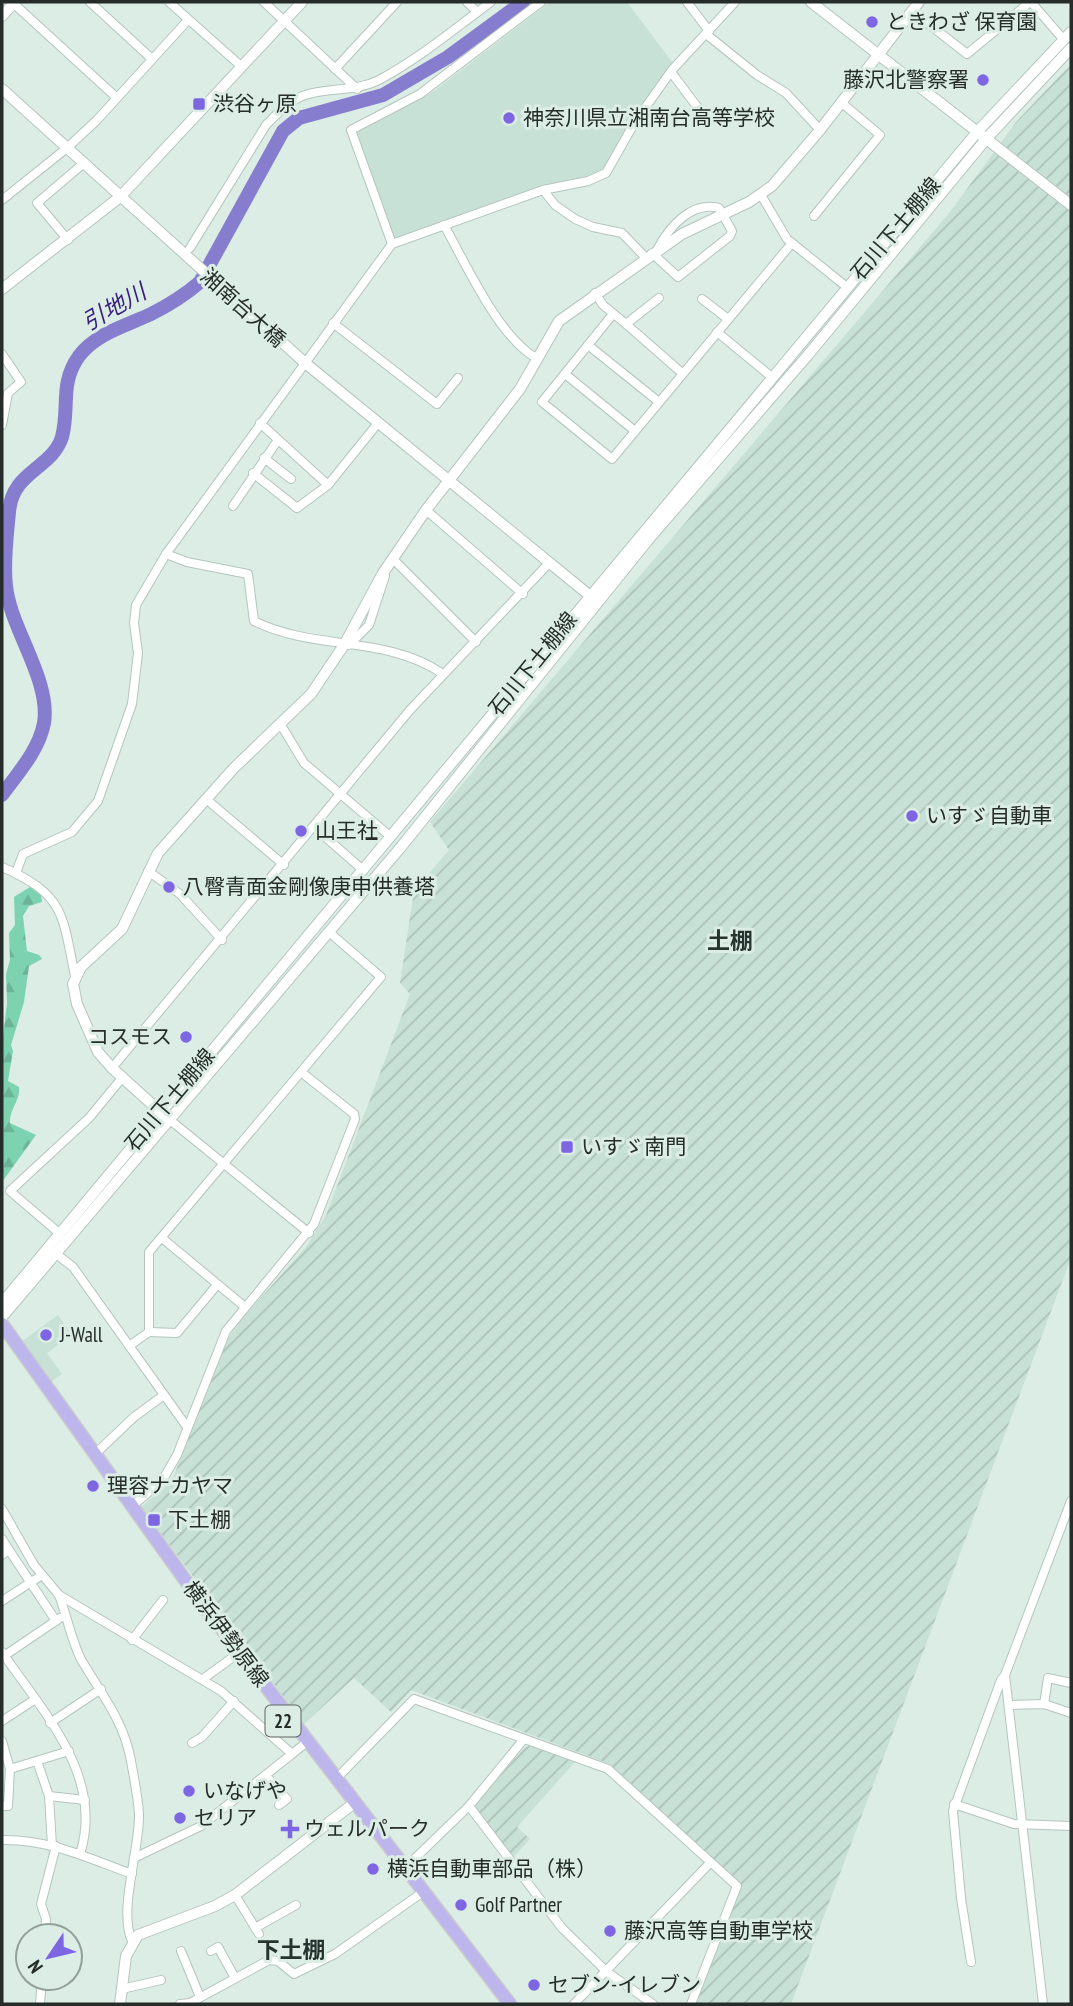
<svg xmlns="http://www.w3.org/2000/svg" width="1073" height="2006" viewBox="0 0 1073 2006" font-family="'PT Sans Narrow','Noto Sans JP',sans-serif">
<defs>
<pattern id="industrial-furrows" width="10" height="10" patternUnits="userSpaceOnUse" patternTransform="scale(1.75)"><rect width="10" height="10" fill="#c8e1d6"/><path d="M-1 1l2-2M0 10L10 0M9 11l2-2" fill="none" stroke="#acc1b8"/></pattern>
<pattern id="forest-firs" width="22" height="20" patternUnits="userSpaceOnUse" patternTransform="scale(1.75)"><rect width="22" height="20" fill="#7dd2b2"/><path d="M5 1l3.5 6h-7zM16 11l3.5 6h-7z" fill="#6cb499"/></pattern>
</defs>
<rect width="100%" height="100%" fill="#dbede5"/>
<g fill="#c8e1d6">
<path d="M 550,2 L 627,2 L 673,63 L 638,110 L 609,164 L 598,177 L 394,241 L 354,133 L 434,91 Z"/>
<path d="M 58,1315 L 72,1335 L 47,1353 L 62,1374 L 51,1382 L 21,1342 Z"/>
</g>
<g fill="url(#industrial-furrows)">
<path d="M 1071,64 L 1071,1258 L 791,2004 L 695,2004 L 740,1884 L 610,1764 L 411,1690 L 391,1712 L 354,1678 L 304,1724 L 141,1507 L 172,1481 L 223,1345 L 243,1318 L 306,1247 L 326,1215 L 410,994 L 400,983 L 414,891 L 449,850 L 430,822 L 950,212 L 1016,122 Z"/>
<path d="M 530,1745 L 575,1762 L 517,1827 L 530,1839 L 513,1858 L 474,1806 L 524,1748 Z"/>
</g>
<path fill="url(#forest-firs)" d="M 30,887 L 41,895 L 42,902 L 29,906 L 23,916 L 27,951 L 39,955 L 42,959 L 29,966 L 24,1002 L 11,1045 L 13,1051 L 8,1081 L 19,1087 C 21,1099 9,1110 10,1123 L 36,1135 L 2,1182 L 2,1046 L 7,1003 L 6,974 L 10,960 L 9,933 L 15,925 L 14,897 Z"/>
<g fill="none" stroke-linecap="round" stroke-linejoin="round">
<path stroke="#877dcf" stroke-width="14" d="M 2,795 C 18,773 39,750 44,723 C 51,680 10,628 6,586 C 3,562 7,535 9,512 C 12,471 52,469 62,437 C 70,407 59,384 79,356 C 96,333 128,325 151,314 C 169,305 185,295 200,282 L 283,131 L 299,118 L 383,95 L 448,57 L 523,2"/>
<defs>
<g id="minor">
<path d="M 12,2 L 117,98"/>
<path d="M 90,2 L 152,59"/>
<path d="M 169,2 L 242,67"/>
<path d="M 264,2 L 357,89"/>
<path d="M 467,2 L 477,12"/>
<path d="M 687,2 L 709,31"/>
<path d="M 1031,2 L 1063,39"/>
<path d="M 912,11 L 967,54 L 1030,2"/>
<path d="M 706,34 L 757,75 L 786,93 L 820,130"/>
<path d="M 335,69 L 397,2"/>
<path d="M 671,72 L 707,120"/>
<path d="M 543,190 L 555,205 L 575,219 L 593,227 L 622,233 L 646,258"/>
<path d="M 761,195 L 787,239 L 848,288"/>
<path d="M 2,200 L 67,148 L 97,120 L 188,20"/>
<path d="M 814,216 L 880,135 L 842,103"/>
<path d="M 444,225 C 466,264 498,336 536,358"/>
<path d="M 68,240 L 37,203 L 84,163"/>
<path d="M 392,244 L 351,130 L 420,94 L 541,2"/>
<path d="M 190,248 L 266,125 C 277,114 290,100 305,95 C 330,87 355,92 379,80 C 420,58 454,29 491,2"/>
<path d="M 652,253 L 678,277 L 730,236 L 732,231 L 719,208 C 691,201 669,227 657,250"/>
<path d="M 595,293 L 603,305 L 626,324 L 659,298"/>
<path d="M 702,299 L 728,319"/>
<path d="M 613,314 L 542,402 L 612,459 L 792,243"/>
<path d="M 333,323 L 437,404 L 458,378"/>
<path d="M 626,324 L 682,373"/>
<path d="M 717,332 L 773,378"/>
<path d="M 588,345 L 659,402"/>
<path d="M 2,354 L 21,382 L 8,393 L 2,425"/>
<path d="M 565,374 L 635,431"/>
<path d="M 260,423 L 328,485 L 378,423"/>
<path d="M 264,458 L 291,479"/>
<path d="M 253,473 L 297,508 L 328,485"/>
<path d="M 233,506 L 278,440"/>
<path d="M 426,510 L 523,594"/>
<path d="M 166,554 L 187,562 L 248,574 L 254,621 C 314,651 387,635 443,674"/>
<path d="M 393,559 L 476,642"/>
<path d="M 349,645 L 369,625 L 385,576"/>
<path d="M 281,725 L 304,763 L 391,837"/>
<path d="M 206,799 L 284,865"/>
<path d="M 315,828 L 363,870"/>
<path d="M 2,867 C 65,895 62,913 75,976"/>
<path d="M 148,871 L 180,894 L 222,940"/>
<path d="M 16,873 L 23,854 L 72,832 L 98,801 L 132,704 L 138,653 L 134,623 L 136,605 L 166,554 L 392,244 L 543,190 L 588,181 L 606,173 L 635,122 L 672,70 L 735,2"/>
<path d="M 112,1068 L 410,710 L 550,562"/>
<path d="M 170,1120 L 309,1233"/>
<path d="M 59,1233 L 10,1191 L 89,1118 L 122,1078"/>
<path d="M 162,1238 L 245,1307"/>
<path d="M 55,1253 L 73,1267 L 187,1427"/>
<path d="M 149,1332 L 177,1333 L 217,1285"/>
<path d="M 129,1346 L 149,1332 L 149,1252 L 381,977 L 329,932"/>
<path d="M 94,1455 L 134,1417 L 164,1395"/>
<path d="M 131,1507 L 162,1481 L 177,1455 L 226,1331 L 314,1224 L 355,1119 L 354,1114 L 301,1072"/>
<path d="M 2,1509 L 34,1565 L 59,1595 L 221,1691 L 292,1754 L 302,1746"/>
<path d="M 2,1539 L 9,1550"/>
<path d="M 2,1555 L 9,1550 L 56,1621"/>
<path d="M 59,1595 C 66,1613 73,1646 82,1661 C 102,1695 124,1721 131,1761 C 134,1778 138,1797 139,1814 C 140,1849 118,1910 132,1941"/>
<path d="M 2,1601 L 42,1575"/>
<path d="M 132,1640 L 163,1600"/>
<path d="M 2,1652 C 42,1711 105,1776 80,1854"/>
<path d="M 4,1656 L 60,1618"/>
<path d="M 203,1679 L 233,1657"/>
<path d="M 1044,1704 L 1048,1678 L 1071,1683"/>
<path d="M 1009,1705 L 1044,1704 L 1071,1713"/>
<path d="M 2,1721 L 34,1700"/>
<path d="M 50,1723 L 101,1689"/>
<path d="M 2,1741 L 10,1769 L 8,1806 L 2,1806"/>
<path d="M 192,1743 L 202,1737 L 234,1701"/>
<path d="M 37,1761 L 49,1796 L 52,1846"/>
<path d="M 10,1769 L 69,1751"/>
<path d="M 266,1776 L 287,1799 L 279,1805"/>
<path d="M 336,1779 L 414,1699 L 608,1769 L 737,1886 L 691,2004"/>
<path d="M 49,1796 L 85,1800"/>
<path d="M 954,1804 L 1014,1824 L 1071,1826"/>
<path d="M 469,1806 L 562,1928 L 607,1972 L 653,2004"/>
<path d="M 2,1840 C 49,1839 88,1858 132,1874"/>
<path d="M 134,1858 L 201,1826 L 292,1754"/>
<path d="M 405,1868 L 469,1806 L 524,1739"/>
<path d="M 235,1895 L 259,1934"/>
<path d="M 255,1928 L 296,1905"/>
<path d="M 45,1936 L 46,1919 L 41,1904 L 56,1846"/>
<path d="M 181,1951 L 200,1997"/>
<path d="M 211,1951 L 218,1947 L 235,1978"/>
<path d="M 971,1962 L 961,1898 L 953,1811 L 1001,1680 L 1005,1675"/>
<path d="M 122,1989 L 161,1980"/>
<path d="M 40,2004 L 42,1978"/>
<path d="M 180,2004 L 190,2003 L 269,1960 L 278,1961 L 294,1974 L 335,1954 L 423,1892"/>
<path d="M 574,2004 L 710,1863"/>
<path d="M 1043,2004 L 1005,1675 L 1071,1501"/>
</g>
<g id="tertiary">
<path d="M 811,2 L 1071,205"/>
<path d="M 2,16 L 15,2"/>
<path d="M 2,89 L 304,362 L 594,599"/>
<path d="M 2,289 L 120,197 L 302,2"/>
<path d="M 165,1116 L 112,1068 L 98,1052 L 77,1004 L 73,984 L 81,967 L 122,929 L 158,853 L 234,768 L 311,694 L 344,645 L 383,573 L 426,510 L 520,389 L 559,321 L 682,234 L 749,202 L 772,186 L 820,130 L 919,2"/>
<path d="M 2,1303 L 978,131 L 1071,32"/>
<path d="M 2,1317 L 401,847 L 648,540 L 808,355 L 987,138 L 1071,48"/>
<path d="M 120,2004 L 126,1956 L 138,1935 L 215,1906 L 235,1895 L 349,1807"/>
</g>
<path id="primary" d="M 2,1324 L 198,1598 L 510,2004"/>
</defs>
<use href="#minor" stroke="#b4c5be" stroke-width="10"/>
<use href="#tertiary" stroke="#b4c5be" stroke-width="12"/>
<use href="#primary" stroke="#cbcccc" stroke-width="15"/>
<use href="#minor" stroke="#fff" stroke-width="8"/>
<use href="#tertiary" stroke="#fff" stroke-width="10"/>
<use href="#primary" stroke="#bdb6ec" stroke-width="12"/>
</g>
<g fill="#7e66e2" stroke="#dbede5" stroke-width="2.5">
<circle cx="872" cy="22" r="7"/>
<circle cx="983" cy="80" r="7"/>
<rect x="192" y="97" width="14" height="14" rx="3.5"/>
<circle cx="509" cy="118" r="7"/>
<circle cx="912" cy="816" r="7"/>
<circle cx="301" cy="831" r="7"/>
<circle cx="169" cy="887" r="7"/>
<circle cx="186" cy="1037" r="7"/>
<rect x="560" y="1140" width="14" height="14" rx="3.5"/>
<circle cx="46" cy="1335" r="7"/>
<circle cx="93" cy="1486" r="7"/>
<rect x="147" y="1513" width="14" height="14" rx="3.5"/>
<circle cx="189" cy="1791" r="7"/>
<circle cx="180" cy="1818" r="7"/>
<path d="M286.5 1818.5h7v7h7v7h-7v7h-7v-7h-7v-7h7z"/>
<circle cx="373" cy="1869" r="7"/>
<circle cx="461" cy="1905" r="7"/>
<circle cx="610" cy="1931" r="7"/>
<circle cx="534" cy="1985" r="7"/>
</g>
<g text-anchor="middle" stroke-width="6" stroke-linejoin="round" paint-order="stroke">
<rect fill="#dbede5" stroke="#5c6661" stroke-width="2" x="265.5" y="1705.5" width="35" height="31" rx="5"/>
<g font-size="19" font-weight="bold" fill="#252c29">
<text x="283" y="1728">22</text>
</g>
<g font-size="21" fill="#252c29" stroke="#dbede5" text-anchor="start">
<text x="886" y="29">ときわざ 保育園</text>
<text x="969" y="87" text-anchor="end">藤沢北警察署</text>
<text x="213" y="111">渋谷ヶ原</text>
<text x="523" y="125">神奈川県立湘南台高等学校</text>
<text x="926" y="823">いすゞ自動車</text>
<text x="315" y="838">山王社</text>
<text x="183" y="894">八臀青面金剛像庚申供養塔</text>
<text x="172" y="1044" text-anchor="end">コスモス</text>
<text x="581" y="1154">いすゞ南門</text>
<text x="60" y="1342">J-Wall</text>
<text x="107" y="1493">理容ナカヤマ</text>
<text x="168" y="1527">下土棚</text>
<text x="203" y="1798">いなげや</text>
<text x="194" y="1825">セリア</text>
<text x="304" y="1836">ウェルパーク</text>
<text x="387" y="1876">横浜自動車部品（株）</text>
<text x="475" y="1912">Golf Partner</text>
<text x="624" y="1938">藤沢高等自動車学校</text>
<text x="548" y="1992">セブン-イレブン</text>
</g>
<g font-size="21" fill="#252c29" stroke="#dbede5">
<text transform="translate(896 229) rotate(-50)" y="7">石川下土棚線</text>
<text transform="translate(243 308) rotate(42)" y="7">湘南台大橋</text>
<text transform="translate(533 664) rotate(-51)" y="7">石川下土棚線</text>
<text transform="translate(170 1100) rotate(-50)" y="7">石川下土棚線</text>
<text transform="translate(226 1634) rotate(53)" y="7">横浜伊勢原線</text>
</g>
<g font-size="23" font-style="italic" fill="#391d7e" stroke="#dbede5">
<text transform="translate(114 307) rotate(-30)" y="8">引地川</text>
</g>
<g font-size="23" font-weight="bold" fill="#26342f" stroke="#dbede5">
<text x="730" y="949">土棚</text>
<text x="291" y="1958">下土棚</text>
</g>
</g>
<rect width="1073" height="2006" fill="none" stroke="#252c29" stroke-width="7"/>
<g transform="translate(49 1957) rotate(235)"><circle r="33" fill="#dbede5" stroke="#92a09a" stroke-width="2"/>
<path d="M0-5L12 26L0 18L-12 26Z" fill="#7e66e2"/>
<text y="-10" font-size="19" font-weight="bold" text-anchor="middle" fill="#252c29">N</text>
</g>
</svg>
